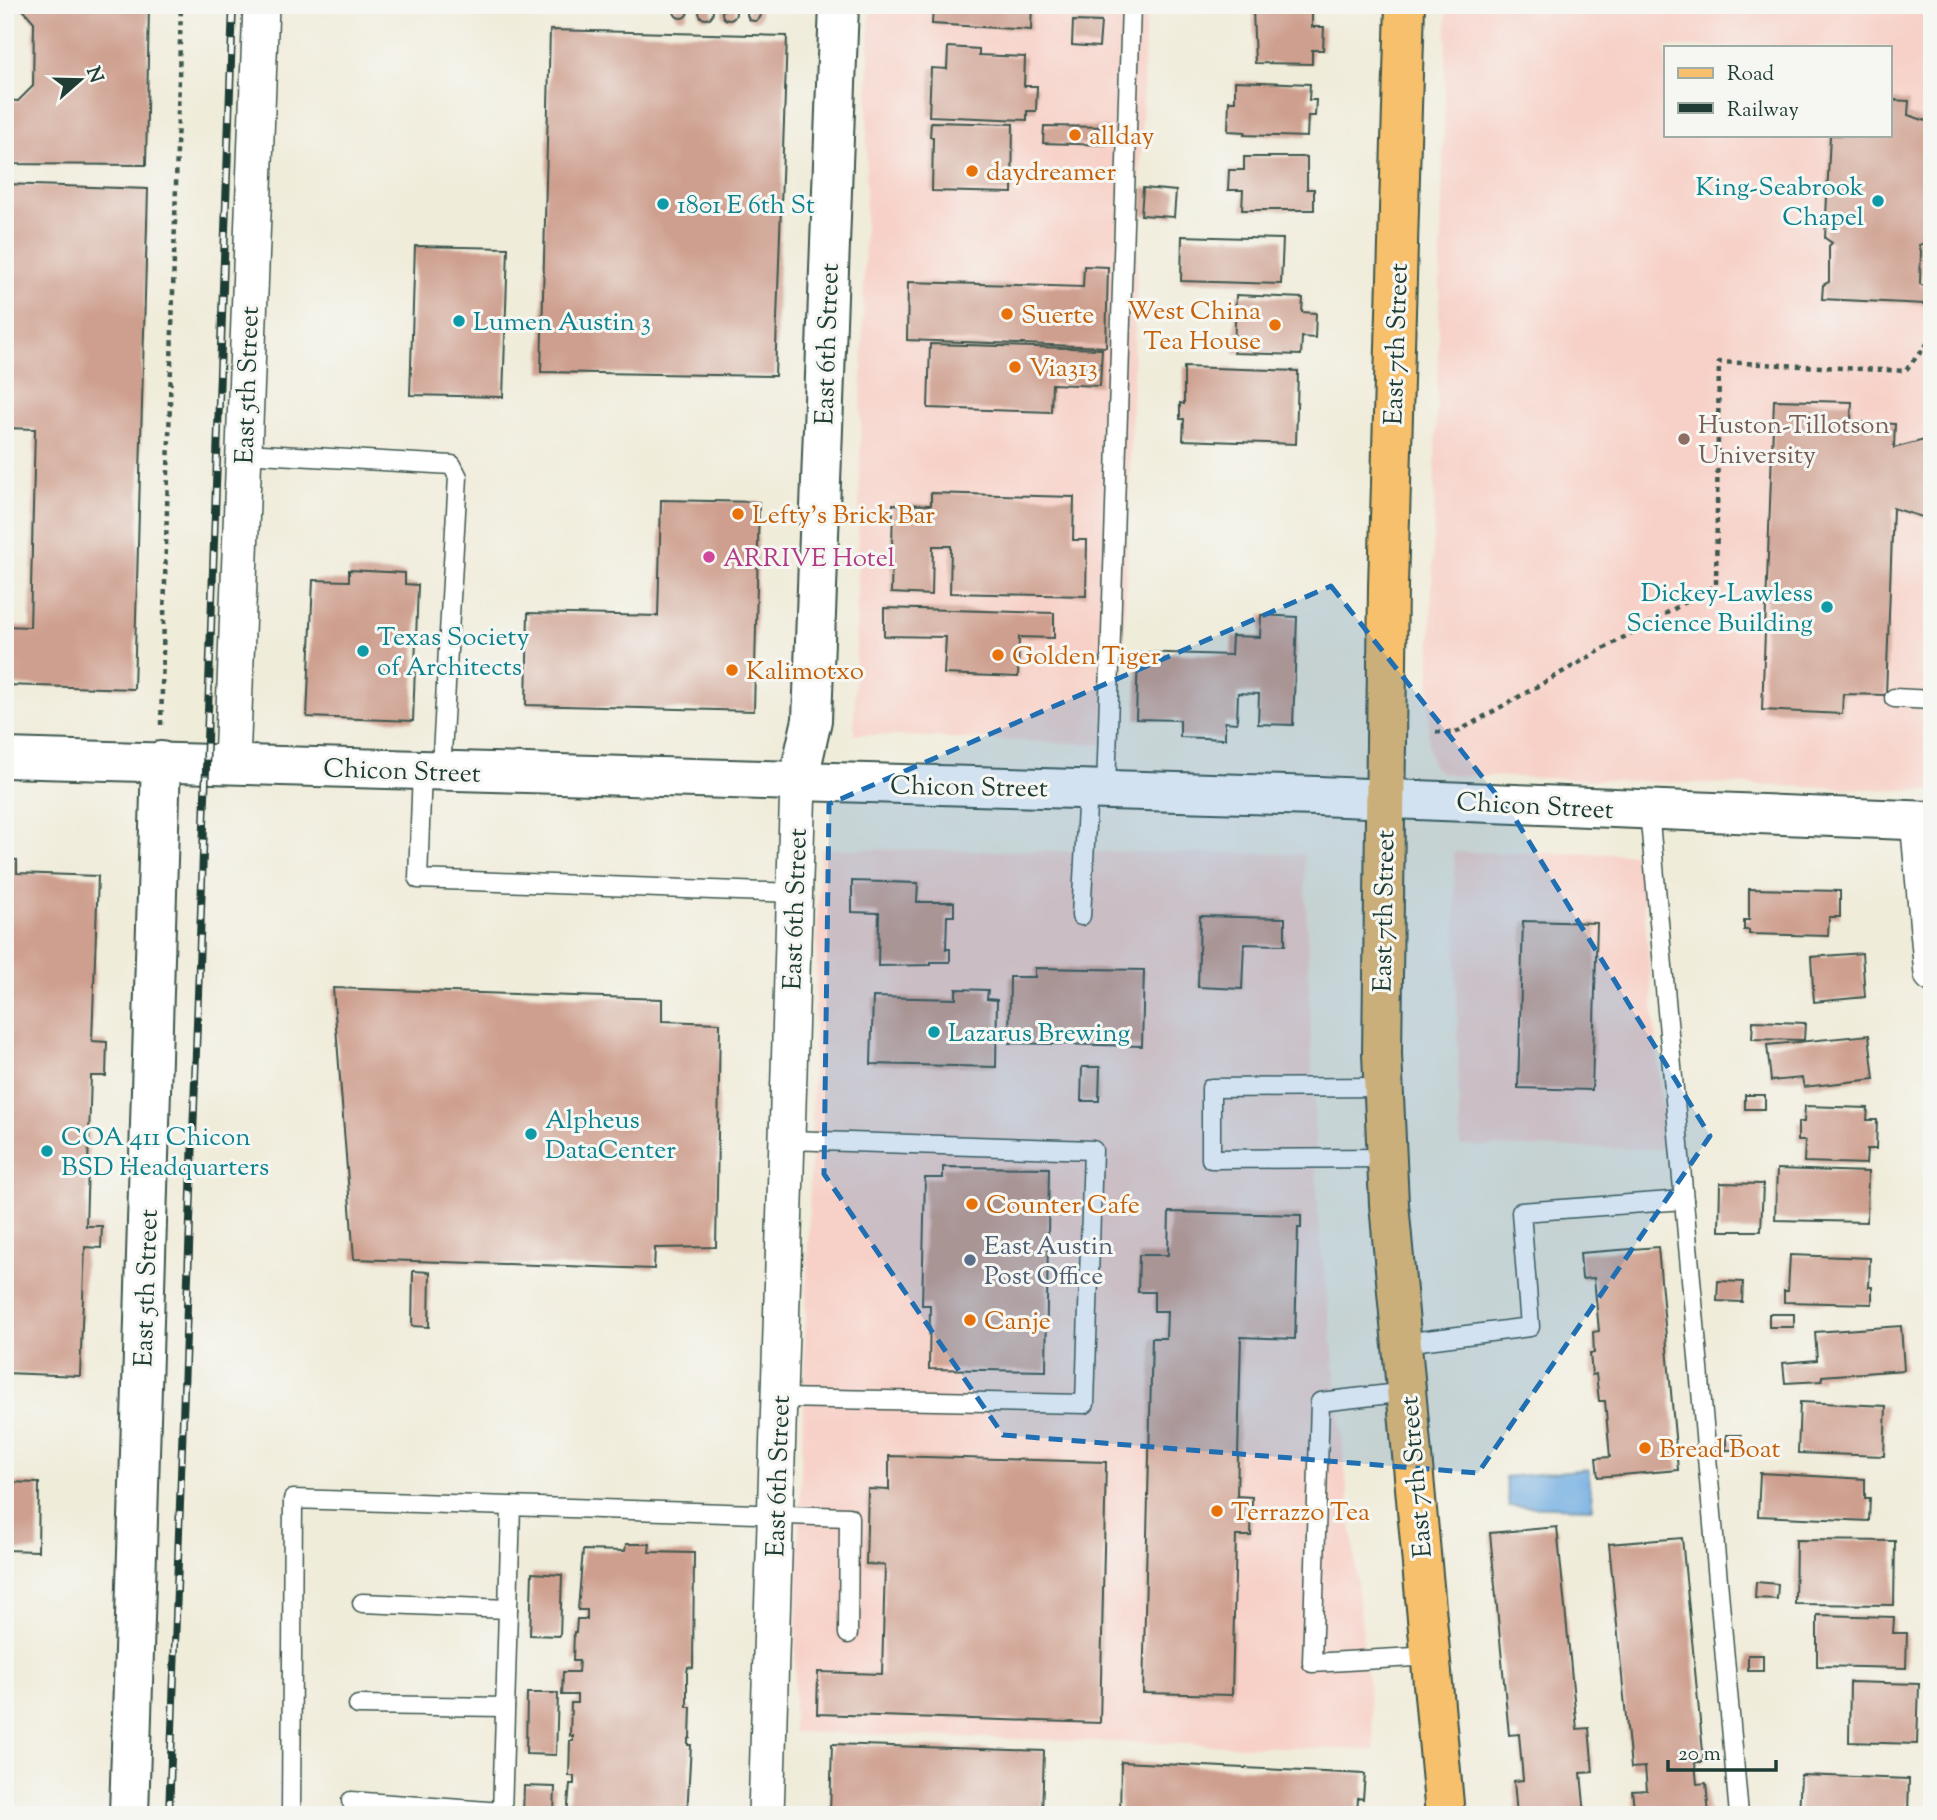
<svg xmlns="http://www.w3.org/2000/svg" width="1937" height="1820" viewBox="0 0 1937 1820" font-family="'Sorts Mill Goudy',serif">
<rect width="100%" height="100%" fill="#f6f6f2"/>
<filter id="ink" filterUnits="userSpaceOnUse"><feTurbulence type="fractalNoise" baseFrequency=".0143" numOctaves="2"/><feDisplacementMap in="SourceGraphic" scale="14" xChannelSelector="R" yChannelSelector="G"/><feConvolveMatrix kernelMatrix="1 2 1 2 8 2 1 2 1" color-interpolation-filters="sRGB"/></filter>
<filter id="wash" filterUnits="userSpaceOnUse"><feTurbulence type="fractalNoise" baseFrequency=".00686" numOctaves="4" result="noise"/><feDisplacementMap in="SourceGraphic" scale="28" xChannelSelector="R" yChannelSelector="G"/><feGaussianBlur stdDeviation="1.57" result="paint"/><feColorMatrix in="noise" values="0 0 0 0 0 0 0 0 0 0 0 0 0 0 0 0 0 1.4 0 .05"/><feComposite in="paint" operator="in"/></filter>
<g filter="url(#wash)">
<rect width="100%" height="100%" fill="#f0ecda"/>
<g fill="#f7d1c8" fill-rule="evenodd">
<path d="M 870,5 L 1146,5 L 1120,745 L 854,734 Z"/>
<path d="M 1447,5 L 1932,5 L 1932,791 L 1456,775 L 1441,772 L 1433,766 L 1428,744 ZM 1666,47 L 1890,47 L 1890,135 L 1666,135 Z"/>
<path d="M 820,849 L 1304,854 L 1318,1213 L 1375,1750 L 793,1732 Z"/>
<path d="M 1454,852 L 1639,854 L 1666,1149 L 1460,1146 Z"/>
</g>
<path fill="#70ace1" stroke="#48748a" stroke-width="2" d="M 1588,1469 L 1593,1508 L 1509,1506 L 1505,1477 Z"/>
<g id="blocks">
<g fill="#ce9f8e">
<circle cx="681" cy="11" r="7"/>
<circle cx="706" cy="12" r="7"/>
<path d="M 19,5 L 149,5 L 146,165 L 5,164 L 5,100 L 18,101 L 33,86 L 34,22 Z"/>
<path d="M 933,5 L 1032,5 L 1031,30 L 932,24 Z"/>
<circle cx="729" cy="13" r="7"/>
<circle cx="754" cy="14" r="7"/>
<path d="M 1253,9 L 1312,10 L 1312,27 L 1324,27 L 1323,50 L 1312,50 L 1312,64 L 1255,63 Z"/>
<path d="M 1073,21 L 1101,22 L 1099,47 L 1072,45 Z"/>
<path d="M 550,30 L 787,36 L 775,376 L 541,372 Z"/>
<path d="M 948,47 L 979,49 L 979,55 L 1025,57 L 1024,86 L 1037,86 L 1036,111 L 1027,111 L 1027,120 L 929,116 L 931,68 L 947,69 Z"/>
<path d="M 1235,81 L 1310,84 L 1309,100 L 1316,100 L 1315,116 L 1308,116 L 1307,137 L 1244,135 L 1245,132 L 1228,131 L 1229,101 L 1235,101 Z"/>
<path d="M 1890,100 L 1909,101 L 1908,115 L 1932,123 L 1927,242 L 1919,245 L 1921,251 L 1920,284 L 1925,287 L 1925,304 L 1822,299 L 1823,285 L 1829,282 L 1829,246 L 1832,243 L 1825,238 L 1830,135 L 1890,135 Z"/>
<path d="M 931,122 L 1013,124 L 1012,193 L 932,191 L 933,137 L 930,137 Z"/>
<path d="M 1044,126 L 1107,127 L 1106,145 L 1043,143 Z"/>
<path d="M 1244,157 L 1307,157 L 1307,189 L 1314,189 L 1314,210 L 1242,210 L 1243,190 L 1228,190 L 1229,170 L 1244,170 Z"/>
<path d="M 5,184 L 148,189 L 134,689 L 5,685 L 5,626 L 30,627 L 35,429 L 5,428 Z"/>
<path d="M 1143,188 L 1176,191 L 1174,217 L 1141,215 Z"/>
<path d="M 1182,236 L 1283,239 L 1281,284 L 1181,281 Z"/>
<path d="M 415,246 L 508,248 L 503,397 L 410,395 Z"/>
<path d="M 1084,266 L 1108,267 L 1106,347 L 907,340 L 908,282 L 1083,287 Z"/>
<path d="M 1236,295 L 1303,298 L 1302,312 L 1316,313 L 1315,338 L 1302,337 L 1301,355 L 1234,353 Z"/>
<path d="M 930,344 L 1102,349 L 1100,386 L 1052,384 L 1051,412 L 928,408 Z"/>
<path d="M 1184,367 L 1298,371 L 1296,444 L 1183,440 L 1184,419 L 1180,419 L 1180,403 L 1184,404 Z"/>
<path d="M 1774,400 L 1852,402 L 1851,422 L 1895,424 L 1894,448 L 1932,438 L 1932,520 L 1893,508 L 1886,695 L 1843,694 L 1842,714 L 1762,710 Z"/>
<path d="M 931,493 L 1074,497 L 1073,540 L 1087,540 L 1086,596 L 950,593 L 951,546 L 933,546 L 932,595 L 891,593 L 893,504 L 931,505 Z"/>
<path d="M 661,500 L 759,502 L 754,711 L 526,705 L 528,613 L 658,616 Z"/>
<path d="M 349,570 L 405,573 L 405,584 L 418,585 L 413,721 L 307,717 L 313,580 L 349,581 Z"/>
<path d="M 884,608 L 1054,613 L 1054,638 L 1019,637 L 1018,677 L 944,674 L 946,637 L 884,636 Z"/>
<path d="M 1261,615 L 1297,617 L 1293,725 L 1258,724 L 1259,694 L 1238,693 L 1237,723 L 1225,722 L 1225,739 L 1180,737 L 1180,720 L 1136,719 L 1138,652 L 1231,655 L 1232,636 L 1260,637 Z"/>
<path d="M 5,859 L 17,860 L 17,873 L 98,876 L 92,1041 L 107,1042 L 106,1076 L 91,1076 L 86,1226 L 102,1226 L 101,1248 L 85,1247 L 80,1376 L 5,1373 Z"/>
<path d="M 852,881 L 918,883 L 917,902 L 954,902 L 954,916 L 947,916 L 946,949 L 950,949 L 950,962 L 931,962 L 931,965 L 878,966 L 879,913 L 852,912 Z"/>
<path d="M 1749,889 L 1840,891 L 1840,917 L 1829,917 L 1828,936 L 1749,934 L 1749,930 L 1744,930 L 1744,920 L 1749,920 Z"/>
<path d="M 1200,916 L 1285,918 L 1285,945 L 1244,944 L 1242,989 L 1198,987 Z"/>
<path d="M 1523,921 L 1597,923 L 1592,1090 L 1518,1088 Z"/>
<path d="M 1862,953 L 1865,997 L 1814,1002 L 1811,957 Z"/>
<path d="M 1035,968 L 1144,970 L 1142,1046 L 1009,1043 L 1010,977 L 1035,977 Z"/>
<path d="M 333,988 L 662,999 L 662,1021 L 720,1023 L 716,1247 L 655,1248 L 654,1269 L 354,1259 Z"/>
<path d="M 956,989 L 988,990 L 987,999 L 997,1000 L 996,1067 L 871,1064 L 873,997 L 956,999 Z"/>
<path d="M 1753,1021 L 1805,1023 L 1804,1040 L 1752,1039 Z"/>
<path d="M 1869,1035 L 1874,1079 L 1804,1087 L 1802,1078 L 1771,1081 L 1767,1045 Z"/>
<path d="M 1082,1067 L 1100,1067 L 1099,1101 L 1081,1101 Z"/>
<rect x="1745" y="1095" width="20" height="14"/>
<path d="M 1805,1106 L 1868,1108 L 1867,1120 L 1877,1120 L 1876,1149 L 1867,1149 L 1866,1164 L 1804,1162 L 1805,1141 L 1798,1141 L 1798,1122 L 1804,1122 Z"/>
<path d="M 943,1167 L 1049,1168 L 1046,1371 L 929,1369 L 930,1305 L 922,1305 L 925,1178 L 943,1178 Z"/>
<path d="M 1777,1169 L 1868,1172 L 1867,1222 L 1775,1220 Z"/>
<path d="M 1720,1183 L 1763,1184 L 1761,1231 L 1719,1231 Z"/>
<path d="M 1169,1212 L 1301,1215 L 1301,1228 L 1298,1228 L 1295,1339 L 1241,1337 L 1237,1496 L 1252,1497 L 1251,1536 L 1236,1536 L 1232,1695 L 1143,1693 L 1152,1338 L 1166,1338 L 1167,1311 L 1154,1311 L 1154,1292 L 1138,1292 L 1139,1255 L 1168,1255 Z"/>
<path d="M 1658,1247 L 1678,1470 L 1598,1477 L 1596,1458 L 1610,1457 L 1605,1401 L 1599,1401 L 1596,1374 L 1592,1375 L 1590,1353 L 1594,1353 L 1593,1332 L 1599,1331 L 1594,1278 L 1582,1279 L 1580,1253 Z"/>
<path d="M 1790,1255 L 1870,1258 L 1869,1287 L 1872,1287 L 1872,1304 L 1784,1302 L 1784,1291 L 1788,1291 Z"/>
<path d="M 413,1271 L 430,1272 L 429,1327 L 412,1326 Z"/>
<path d="M 1718,1281 L 1743,1282 L 1742,1302 L 1717,1301 Z"/>
<rect x="1769" y="1314" width="25" height="13"/>
<path d="M 1901,1326 L 1904,1370 L 1822,1376 L 1822,1381 L 1785,1383 L 1783,1363 L 1817,1360 L 1815,1332 Z"/>
<path d="M 1800,1402 L 1886,1406 L 1884,1456 L 1798,1453 Z"/>
<path d="M 1726,1435 L 1741,1435 L 1740,1450 L 1726,1450 Z"/>
<path d="M 889,1456 L 1106,1462 L 1100,1723 L 817,1714 L 818,1672 L 882,1674 L 885,1565 L 866,1564 L 868,1489 L 889,1490 Z"/>
<path d="M 1760,1473 L 1865,1479 L 1865,1498 L 1870,1498 L 1869,1521 L 1758,1516 Z"/>
<path d="M 5,1482 L 39,1483 L 38,1551 L 5,1550 Z"/>
<path d="M 1557,1527 L 1577,1729 L 1589,1728 L 1593,1772 L 1581,1773 L 1585,1815 L 1517,1815 L 1514,1781 L 1523,1780 L 1519,1734 L 1509,1735 L 1490,1533 Z"/>
<path d="M 1682,1538 L 1704,1762 L 1695,1762 L 1697,1784 L 1706,1783 L 1709,1815 L 1635,1815 L 1632,1791 L 1647,1790 L 1645,1767 L 1631,1768 L 1609,1544 Z"/>
<path d="M 1796,1540 L 1895,1541 L 1894,1605 L 1795,1604 Z"/>
<path d="M 626,1544 L 650,1544 L 649,1552 L 694,1553 L 693,1668 L 688,1667 L 687,1672 L 687,1707 L 691,1707 L 690,1738 L 688,1739 L 688,1745 L 691,1745 L 687,1815 L 567,1815 L 570,1784 L 574,1784 L 574,1776 L 569,1776 L 570,1741 L 573,1741 L 573,1736 L 570,1736 L 571,1703 L 577,1703 L 577,1695 L 562,1695 L 563,1672 L 578,1672 L 579,1661 L 573,1661 L 574,1632 L 576,1632 L 577,1619 L 587,1619 L 587,1610 L 578,1610 L 583,1550 L 625,1551 Z"/>
<path d="M 532,1573 L 562,1575 L 560,1636 L 530,1635 Z"/>
<path d="M 1756,1582 L 1778,1584 L 1777,1599 L 1755,1598 Z"/>
<path d="M 1817,1615 L 1894,1617 L 1893,1633 L 1907,1633 L 1906,1668 L 1817,1666 Z"/>
<rect x="1748" y="1655" width="15" height="16"/>
<path d="M 1850,1682 L 1919,1684 L 1917,1744 L 1849,1742 Z"/>
<path d="M 527,1693 L 558,1693 L 556,1755 L 526,1754 Z"/>
<path d="M 832,1744 L 1044,1751 L 1042,1815 L 830,1815 Z"/>
<path d="M 1121,1762 L 1365,1774 L 1363,1799 L 1358,1798 L 1357,1815 L 1120,1815 Z"/>
<path d="M 1801,1775 L 1909,1779 L 1908,1815 L 1799,1815 Z"/>
<path d="M 524,1786 L 555,1787 L 554,1815 L 523,1815 Z"/>
</g>
</g>
</g>
<g filter="url(#ink)">
<use href="#blocks" fill-opacity="0" stroke="#3e574d" stroke-width="2"/>
<g fill="none" stroke-linecap="round" stroke-linejoin="round">
<defs>
<g id="service">
<path d="M 244,453 L 452,465 L 458,477 L 441,771"/>
<path d="M 1894,698 L 1932,700"/>
<path d="M 422,770 L 418,879 L 795,893"/>
<path d="M 1106,790 L 1131,5"/>
<path d="M 1649,810 L 1739,1815"/>
<path d="M 1081,916 L 1088,789"/>
<path d="M 1383,1087 L 1211,1088 L 1211,1159 L 1387,1158"/>
<path d="M 1403,1343 L 1530,1327 L 1521,1212 L 1684,1200"/>
<path d="M 1407,1392 L 1320,1402 L 1312,1663 L 1431,1656"/>
<path d="M 780,1398 L 1085,1404 L 1093,1150 L 788,1140"/>
<path d="M 362,1603 L 508,1609"/>
<path d="M 358,1705 L 505,1707"/>
<path d="M 351,1801 L 502,1812"/>
<path d="M 291,1815 L 293,1499 L 849,1517 L 848,1634"/>
<path d="M 502,1815 L 511,1507"/>
</g>
<g id="minor">
<path d="M 232,764 L 261,5"/>
<path d="M 1918,820 L 1932,974"/>
<path d="M 766,1815 L 798,782"/>
</g>
<g id="tertiary">
<path d="M 5,758 L 1318,796 L 1932,821"/>
<path d="M 798,782 L 812,720 L 839,5"/>
<path d="M 129,1815 L 161,761"/>
</g>
<path id="primary" d="M 1405,5 L 1388,586 L 1382,1054 L 1389,1204 L 1445,1815"/>
</defs>
<use href="#service" stroke="#3e574d" stroke-width="21"/>
<use href="#minor" stroke="#3e574d" stroke-width="38"/>
<use href="#tertiary" stroke="#3e574d" stroke-width="42"/>
<use href="#primary" stroke="#3e574d" stroke-width="42"/>
<g stroke="#3e574d" stroke-width="4.5" stroke-dasharray="5 5" stroke-linecap="butt">
<path d="M 161,725 L 181,5"/>
<path d="M 1436,732 L 1455,733 L 1716,585 L 1719,362 L 1905,371 L 1932,338"/>
</g>
<use href="#service" stroke="#fff" stroke-width="18"/>
<use href="#minor" stroke="#fff" stroke-width="35"/>
<use href="#tertiary" stroke="#fff" stroke-width="38"/>
<use href="#primary" stroke="#f7c06c" stroke-width="38"/>
<defs>
<path id="rail" d="M 169,1815 L 233,5"/>
</defs>
<use href="#rail" stroke="#1f3d34" stroke-width="8"/>
<use href="#rail" stroke="#f6f6f2" stroke-width="5" stroke-dasharray="16" stroke-linecap="butt"/>
</g>
</g>
<path fill="#1f6fb2" fill-opacity="0.2" stroke="#1f6fb2" stroke-width="5" stroke-dasharray="14 9" stroke-linejoin="round" d="M 1331,586 L 1514,817 L 1710,1136 L 1478,1473 L 1003,1435 L 824,1174 L 829,804 Z"/>
<g fill="#e8710a" stroke="#f6f6f2" stroke-width="2.5">
<circle cx="1075" cy="135" r="7"/>
<circle cx="972" cy="171" r="7"/>
<circle cx="1007" cy="314" r="7"/>
<circle cx="1275" cy="325" r="7"/>
<circle cx="1015" cy="367" r="7"/>
<circle cx="738" cy="514" r="7"/>
<circle cx="998" cy="655" r="7"/>
<circle cx="732" cy="670" r="7"/>
<circle cx="972" cy="1204" r="7"/>
<circle cx="970" cy="1320" r="7"/>
<circle cx="1645" cy="1448" r="7"/>
<circle cx="1217" cy="1511" r="7"/>
</g>
<g fill="#0f9aa8" stroke="#f6f6f2" stroke-width="2.5">
<circle cx="1878" cy="201" r="7"/>
<circle cx="663" cy="204" r="7"/>
<circle cx="459" cy="321" r="7"/>
<circle cx="1827" cy="607" r="7"/>
<circle cx="363" cy="651" r="7"/>
<circle cx="934" cy="1032" r="7"/>
<circle cx="531" cy="1134" r="7"/>
<circle cx="47" cy="1151" r="7"/>
</g>
<circle fill="#8d6e63" stroke="#f6f6f2" stroke-width="2.5" cx="1684" cy="439" r="7"/>
<circle fill="#d1479c" stroke="#f6f6f2" stroke-width="2.5" cx="709" cy="557" r="7"/>
<circle fill="#5c6f8a" stroke="#f6f6f2" stroke-width="2.5" cx="970" cy="1260" r="7"/>
<g text-anchor="middle" stroke-width="6" stroke-linejoin="round" paint-order="stroke">
<g font-size="26" fill="#c56008" stroke="#f6f6f2" text-anchor="start">
<text x="1089" y="144">allday</text>
<text x="986" y="180">daydreamer</text>
<text x="1261" y="319" text-anchor="end">West China<tspan x="1261" dy="30">Tea House</tspan></text>
<text x="1021" y="323">Suerte</text>
<text x="1029" y="376">Via313</text>
<text x="752" y="523">Lefty's Brick Bar</text>
<text x="1012" y="664">Golden Tiger</text>
<text x="746" y="679">Kalimotxo</text>
<text x="986" y="1213">Counter Cafe</text>
<text x="984" y="1329">Canje</text>
<text x="1659" y="1457">Bread Boat</text>
<text x="1231" y="1520">Terrazzo Tea</text>
</g>
<g font-size="26" fill="#0d838f" stroke="#f6f6f2" text-anchor="start">
<text x="1864" y="195" text-anchor="end">King-Seabrook<tspan x="1864" dy="30">Chapel</tspan></text>
<text x="677" y="213">1801 E 6th St</text>
<text x="473" y="330">Lumen Austin 3</text>
<text x="1813" y="601" text-anchor="end">Dickey-Lawless<tspan x="1813" dy="30">Science Building</tspan></text>
<text x="377" y="645">Texas Society<tspan x="377" dy="30">of Architects</tspan></text>
<text x="948" y="1041">Lazarus Brewing</text>
<text x="545" y="1128">Alpheus<tspan x="545" dy="30">DataCenter</tspan></text>
<text x="61" y="1145">COA 411 Chicon<tspan x="61" dy="30">BSD Headquarters</tspan></text>
</g>
<g font-size="26" fill="#1f3d34" stroke="#f6f6f2">
<text transform="translate(826 344) rotate(-88)" y="9">East 6th Street</text>
<text transform="translate(1395 344) rotate(-88)" y="9">East 7th Street</text>
<text transform="translate(246 385) rotate(-88)" y="9">East 5th Street</text>
<text transform="translate(402 770) rotate(2)" y="9">Chicon Street</text>
<text transform="translate(969 786) rotate(1)" y="9">Chicon Street</text>
<text transform="translate(1535 805) rotate(3)" y="9">Chicon Street</text>
<text transform="translate(794 909) rotate(-88)" y="9">East 6th Street</text>
<text transform="translate(1383 911) rotate(-89)" y="9">East 7th Street</text>
<text transform="translate(145 1288) rotate(-88)" y="9">East 5th Street</text>
<text transform="translate(777 1476) rotate(-88)" y="9">East 6th Street</text>
<text transform="translate(1415 1477) rotate(-95)" y="9">East 7th Street</text>
</g>
<g font-size="26" fill="#785e54" stroke="#f6f6f2" text-anchor="start">
<text x="1698" y="433">Huston-Tillotson<tspan x="1698" dy="30">University</tspan></text>
</g>
<g font-size="26" fill="#b23c85" stroke="#f6f6f2" text-anchor="start">
<text x="723" y="566">ARRIVE Hotel</text>
</g>
<g font-size="26" fill="#4e5e75" stroke="#f6f6f2" text-anchor="start">
<text x="984" y="1254">East Austin<tspan x="984" dy="30">Post Office</tspan></text>
</g>
</g>
<rect width="1937" height="1820" fill="none" stroke="#f6f6f2" stroke-width="28"/>
<rect x="1664" y="46" width="228" height="91" fill="#f6f6f2" stroke="#a0aca6" stroke-width="2"/>
<rect x="1678" y="68" width="35" height="10" fill="#f7c06c" stroke="#a0aca6" stroke-width="2"/>
<text x="1727" y="80" font-size="21" fill="#1f3d34">Road</text>
<rect x="1678" y="103" width="35" height="10" fill="#1f3d34" stroke="#a0aca6" stroke-width="2"/>
<text x="1727" y="116" font-size="21" fill="#1f3d34">Railway</text>
<g transform="translate(80 80) rotate(70)" stroke="#f6f6f2" stroke-width="5" paint-order="stroke">
<path d="M0-5L12 26L0 18L-12 26Z" fill="#1f3d34"/>
<text y="-10" font-size="19" font-weight="bold" text-anchor="middle" fill="#1f3d34">N</text>
</g>
<path d="M1668 1760v10h108v-10" fill="none" stroke="#1f3d34" stroke-width="3.5"/>
<text x="1678" y="1760" font-size="21" fill="#1f3d34" stroke="#f6f6f2" stroke-width="5" paint-order="stroke">20 m</text>
</svg>
